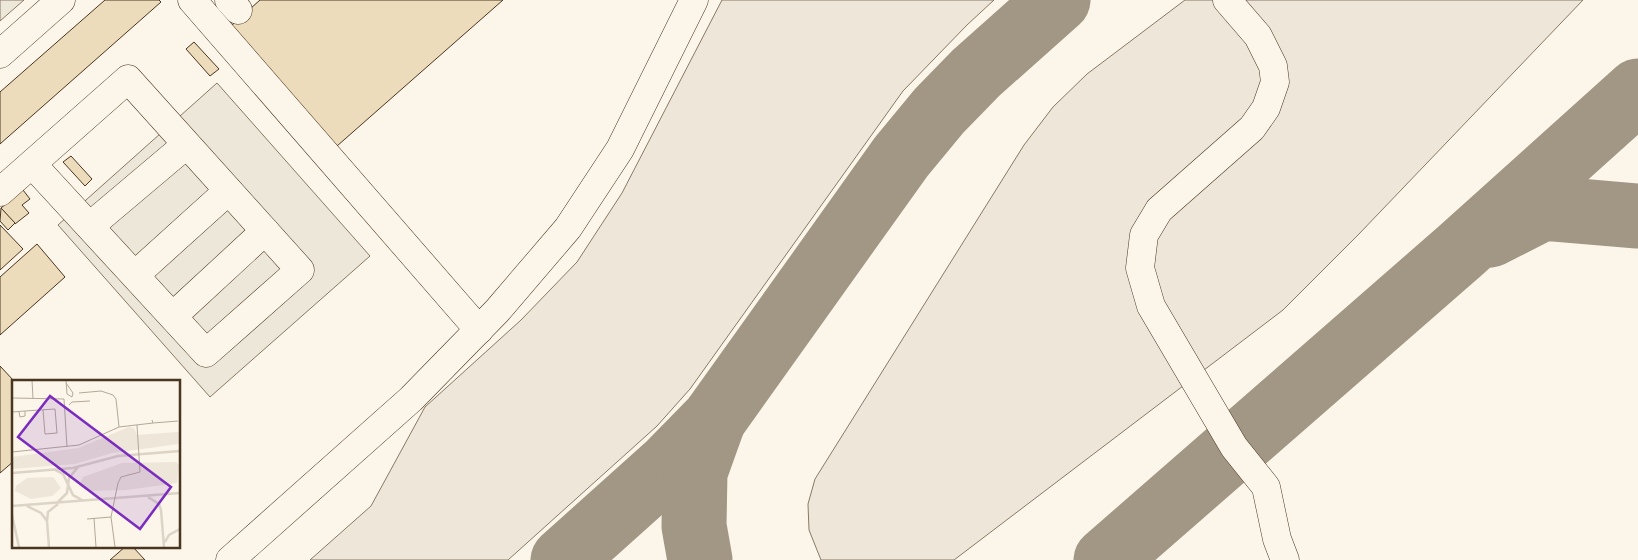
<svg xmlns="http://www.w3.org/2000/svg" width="1638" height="560" viewBox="0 0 1638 560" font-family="'IBM Plex Sans',sans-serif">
<rect width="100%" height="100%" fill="#fbf6e9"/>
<g fill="#ede6d9" stroke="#887966">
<path d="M 722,0 L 994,0 L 967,25 L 903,91 L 690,389 L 657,426 L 508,560 L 310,560 L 371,506 L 425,407 L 521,320 L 577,262 L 622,193 Z"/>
<path d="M 1185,0 L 1583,0 L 1358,235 L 1283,310 L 954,560 L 821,560 L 809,530 L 808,504 L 815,479 L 1024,145 L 1053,107 L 1087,74 Z"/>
</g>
<g fill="#ede7d9" stroke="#887966">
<path d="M 0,0 L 24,0 L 0,21 Z"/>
<path d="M 217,83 L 370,256 L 210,397 L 58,225 Z"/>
</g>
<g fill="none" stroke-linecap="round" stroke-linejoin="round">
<g stroke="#a29684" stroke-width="65">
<path d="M 1490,235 L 1543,208 L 1638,216"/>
<path d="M 563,560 L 669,465 L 714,419 L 901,157 L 939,111 L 976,73 L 1058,0"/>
<path d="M 700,560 L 694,526 L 695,472 L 714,419"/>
<path d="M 1106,560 L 1460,251 L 1638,91"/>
</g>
</g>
<g fill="#ecdcbc" stroke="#4a3520">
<path d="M 105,0 L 159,0 L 161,2 L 0,144 L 0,92 Z"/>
<path d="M 260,0 L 503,0 L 337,146 L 231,26 Z"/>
<path d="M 194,42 L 219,69 L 210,76 L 186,49 Z"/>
<path d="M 71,156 L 92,179 L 85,186 L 63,162 Z"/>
<path d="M 23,190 L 30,199 L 22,205 L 29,213 L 15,224 L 1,208 Z"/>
<path d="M 1,208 L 15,223 L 8,230 L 0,221 Z"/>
<path d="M 0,225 L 23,249 L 0,270 Z"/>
<path d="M 37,244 L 65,277 L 0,335 L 0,277 Z"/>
<path d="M 0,366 L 14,381 L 14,461 L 0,473 Z"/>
<path d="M 126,546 L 132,546 L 145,560 L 110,560 Z"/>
</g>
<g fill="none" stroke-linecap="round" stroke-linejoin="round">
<defs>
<g id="minor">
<path d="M 192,0 L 479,330"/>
<path d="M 229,0 L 238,10"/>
<path d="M 1227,0 L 1258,36 L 1273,66 L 1275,82 L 1266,108 L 1252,128 L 1159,210 L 1144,235 L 1140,268 L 1151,306 L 1234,447 L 1266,487 L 1277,539 L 1285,560"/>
<path d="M 0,54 L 61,0"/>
<path d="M 0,192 L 128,79 L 300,270 L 206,353 L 32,164"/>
<path d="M 90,226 L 186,145"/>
<path d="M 135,275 L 228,191"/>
<path d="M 173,316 L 265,231"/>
<path d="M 230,560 L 411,399 L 497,311 L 568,228 L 620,149 L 694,0"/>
</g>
</defs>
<use href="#minor" stroke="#4a3520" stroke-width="29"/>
<use href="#minor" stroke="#fbf6e9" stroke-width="28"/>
</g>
<g transform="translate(12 380)">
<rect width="168" height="168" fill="#fbf6e9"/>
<path d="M 117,47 L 122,48 L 125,55 L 167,52 L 167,64 L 100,73 L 63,84 L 0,89 L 0,77 L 66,68 ZM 164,82 L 167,85 L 165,103 L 115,110 L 76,111 L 67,106 L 71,97 L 110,83 ZM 41,97 L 49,108 L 40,116 L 19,119 L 3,111 L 4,106 L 15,98 Z" fill="#ede6d9"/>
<path fill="none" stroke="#dcd4c6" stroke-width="2.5" d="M 43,90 L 51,94 L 61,115 L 70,120M 0,93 L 61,88 L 106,76 L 168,71M 136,117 L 147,124 L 149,130 L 152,167M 46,122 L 55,113 L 57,98 L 66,87M 0,126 L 168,113M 15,126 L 29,133 L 35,141 L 36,132 L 46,124M 0,135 L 7,167M 35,141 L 37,167M 153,162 L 157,155 L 168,149"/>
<path fill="none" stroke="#b4a999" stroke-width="1" d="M 20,0 L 21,19M 54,0 L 55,14 L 60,17 L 61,13 L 54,3M 67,13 L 89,11 L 101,15 L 104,19 L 107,47 L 141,43M 0,18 L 52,19 L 55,67M 57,25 L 60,22 L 78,21M 0,32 L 13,31 L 43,29 L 45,53 L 33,54 L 31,30M 7,32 L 8,37 L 13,36 L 13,31M 140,40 L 141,43 L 166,41M 0,72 L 67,65 L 107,47M 82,138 L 84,167M 75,139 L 99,137M 103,167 L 99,137 L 106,103 L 109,97 L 128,92 L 125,45"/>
<path fill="#7b2cbf" fill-opacity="0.15" stroke="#7b2cbf" stroke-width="2.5" d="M 38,16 L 159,107 L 128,149 L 6,57 Z"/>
<rect width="168" height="168" fill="none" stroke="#4a3520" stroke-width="2.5"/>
</g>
</svg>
